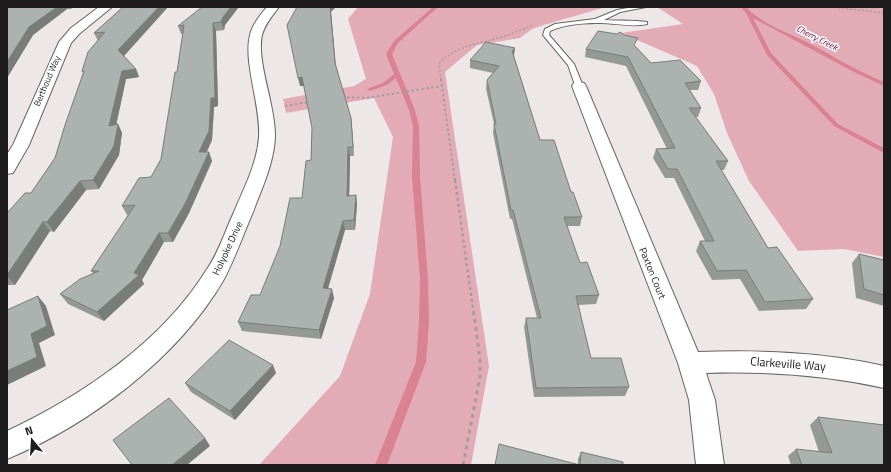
<svg xmlns="http://www.w3.org/2000/svg" width="891" height="472" viewBox="0 0 891 472" font-family="'Titillium Web',sans-serif">
<rect width="100%" height="100%" fill="#eee7e8"/>
<g fill="#e3abb5">
<path d="M 358,7 L 606,7 L 547,24 L 532,29 L 520,38 L 477,45 L 445,72 L 489,366 L 471,465 L 259,465 L 340,376 L 370,294 L 393,137 L 374,98 L 286,113 L 283,99 L 354,86 L 366,79 L 348,19 Z"/>
<path d="M 657,7 L 884,7 L 884,257 L 844,249 L 798,251 L 749,181 L 727,133 L 714,94 L 697,66 L 621,33 L 683,24 Z"/>
</g>
<g fill="none" stroke-linecap="round" stroke-linejoin="round">
<g fill="#d98294" fill-rule="evenodd">
<path d="M 433,7 L 438,7 L 398,43 L 392,54 L 415,110 L 419,126 L 420,176 L 428,280 L 429,322 L 426,362 L 387,465 L 375,465 L 416,362 L 419,322 L 420,280 L 412,176 L 413,126 L 409,110 L 396,78 L 387,85 L 370,91 L 367,89 L 383,83 L 394,74 L 386,54 L 394,41 Z"/>
<path d="M 741,7 L 746,7 C 762,24 786,32 807,42 C 833,56 857,71 884,82 L 884,86 L 852,71 L 753,18 L 771,53 L 838,124 L 884,148 L 884,153 L 834,126 L 767,55 L 746,13 Z"/>
</g>
<defs>
<path id="lane" d="M 633,7 L 646,7 L 620,12 L 604,20 C 618,21 633,20 647,22 L 647,24 C 630,28 613,22 597,23 C 582,23 563,25 550,31 L 549,35 L 574,64 L 583,86 L 579,88 L 576,88 L 568,65 L 543,35 L 545,29 L 555,24 L 595,19 L 617,10 Z"/>
<g id="street">
<path d="M 99,7 L 112,7 L 79,34 L 71,43 L 29,145 L 13,173 L 7,174 L 7,154 L 13,145 L 59,42 L 71,28 Z"/>
<path d="M 267,7 L 279,7 C 272,16 265,24 262,35 C 256,62 276,106 275,137 C 274,163 262,188 253,212 C 243,235 235,259 223,281 C 178,358 89,425 7,459 L 7,431 C 82,396 163,341 207,269 C 219,252 225,231 234,212 C 244,188 257,164 259,137 C 261,106 243,62 250,35 C 252,25 260,15 267,7 Z"/>
<path d="M 579,82 L 584,83 L 586,86 L 698,352 C 761,350 822,352 884,366 L 884,388 C 825,375 766,371 706,373 L 715,400 L 724,465 L 696,465 L 689,400 L 678,363 L 572,86 L 574,83 Z"/>
</g>
</defs>
<use href="#lane" stroke="#686364" stroke-width="2"/>
<use href="#street" stroke="#686364" stroke-width="2"/>
<g stroke="#a39e9e" stroke-width="1.5" stroke-dasharray="2 2" stroke-linecap="butt">
<path d="M 834,7 L 884,13"/>
<path d="M 441,80 L 439,64 C 456,45 479,44 502,37 C 512,34 522,29 532,26"/>
</g>
<g stroke="#a39e9e" stroke-width="2" stroke-dasharray="2.5 2.5" stroke-linecap="butt">
<path d="M 441,79 L 455,181"/>
<path d="M 342,97 L 366,98 L 442,86"/>
<path d="M 285,106 L 309,102"/>
</g>
<path stroke="#a39e9e" stroke-width="2.5" stroke-dasharray="3 3" stroke-linecap="butt" d="M 455,180 L 473,309"/>
<path stroke="#a39e9e" stroke-width="3" stroke-dasharray="4 4" stroke-linecap="butt" d="M 463,465 L 480,377 L 480,359 L 473,308"/>
<use href="#lane" fill="#fff" fill-rule="evenodd"/>
<use href="#street" fill="#fff" fill-rule="evenodd"/>
</g>
<g fill="#949996">
<path d="M 7,7 L 74,7 L 71,9 L 67,9 L 33,35 L 7,78 Z"/>
<path d="M 123,7 L 168,7 L 124,56 L 136,69 L 139,77 L 126,79 L 116,125 L 118,124 L 122,133 L 119,155 L 99,189 L 86,190 L 54,232 L 50,231 L 15,285 L 7,285 L 7,213 L 31,193 L 55,158 L 83,73 L 82,71 L 98,41 L 94,33 Z"/>
<path d="M 231,7 L 238,7 L 238,8 L 225,25 L 224,30 L 216,31 L 218,106 L 214,107 L 212,140 L 207,152 L 209,152 L 212,161 L 189,213 L 173,242 L 164,242 L 142,280 L 144,284 L 104,321 L 68,304 L 60,294 L 93,273 L 91,271 L 129,215 L 127,215 L 122,206 L 151,177 L 161,159 L 177,72 L 183,34 L 181,34 L 178,26 Z"/>
<path d="M 331,12 L 336,66 L 351,118 L 352,127 L 354,156 L 350,156 L 349,196 L 356,195 L 357,204 L 355,230 L 345,230 L 328,289 L 334,298 L 321,339 L 242,331 L 238,322 L 260,295 L 302,198 L 311,160 L 312,128 L 304,86 L 300,86 Z"/>
<path d="M 617,34 L 635,46 L 651,63 L 701,81 L 698,90 L 690,90 L 701,108 L 698,117 L 695,117 L 728,161 L 724,170 L 721,170 L 768,248 L 813,299 L 806,309 L 759,311 L 740,279 L 712,280 L 696,251 L 700,241 L 705,241 L 674,178 L 665,178 L 653,158 L 656,149 L 667,149 L 626,66 L 585,57 L 586,49 Z"/>
<path d="M 514,56 L 540,140 L 571,192 L 582,217 L 580,226 L 567,226 L 580,263 L 599,295 L 596,304 L 578,305 L 591,358 L 629,387 L 625,396 L 534,397 L 524,327 L 526,318 L 537,318 L 512,219 L 510,219 L 493,133 L 494,124 L 486,89 L 487,80 L 493,73 L 470,68 L 470,60 Z"/>
<path d="M 859,254 L 884,260 L 884,306 L 856,298 L 852,263 Z"/>
<path d="M 276,373 L 235,420 L 191,392 L 185,383 Z"/>
<path d="M 818,417 L 884,465 L 791,465 L 788,456 L 796,449 L 819,452 L 810,425 Z"/>
<path d="M 581,452 L 623,465 L 495,465 L 578,464 L 578,459 Z"/>
</g>
<g fill="#787d7a">
<path d="M 57,7 L 66,7 L 67,9 L 33,35 L 7,78 L 7,62 L 29,27 Z"/>
<path d="M 159,7 L 168,7 L 122,58 L 118,50 Z"/>
<path d="M 231,7 L 238,7 L 238,8 L 225,25 L 224,30 L 221,22 L 223,17 Z"/>
<path d="M 330,7 L 336,7 L 331,12 L 336,71 L 335,63 Z"/>
<path d="M 213,23 L 216,31 L 218,106 L 214,107 L 212,140 L 202,161 L 199,152 Z"/>
<path d="M 515,48 L 514,56 L 512,51 Z"/>
<path d="M 136,69 L 139,77 L 126,79 L 114,135 L 109,126 L 122,71 Z"/>
<path d="M 302,77 L 304,86 L 300,86 L 298,78 Z"/>
<path d="M 351,118 L 352,127 L 354,156 L 353,147 Z"/>
<path d="M 118,124 L 122,133 L 119,155 L 99,189 L 93,180 Z"/>
<path d="M 348,147 L 350,156 L 349,205 L 347,196 Z"/>
<path d="M 209,152 L 212,161 L 189,213 L 173,242 L 168,233 Z"/>
<path d="M 80,181 L 86,190 L 54,232 L 47,222 Z"/>
<path d="M 356,195 L 357,204 L 355,230 L 354,220 Z"/>
<path d="M 343,221 L 345,230 L 325,298 L 323,288 Z"/>
<path d="M 43,222 L 50,231 L 15,285 L 7,276 L 7,275 Z"/>
<path d="M 159,233 L 164,242 L 142,280 L 144,284 L 104,321 L 97,312 L 134,273 Z"/>
<path d="M 332,289 L 334,298 L 321,339 L 319,330 Z"/>
<path d="M 38,296 L 46,306 L 55,335 L 39,343 L 46,366 L 7,385 L 7,371 L 31,334 Z"/>
<path d="M 273,365 L 276,373 L 235,420 L 230,411 Z"/>
<path d="M 205,438 L 210,446 L 187,465 L 172,465 Z"/>
</g>
<g fill="#acb2af" stroke="#787d7a">
<path d="M 7,7 L 57,7 L 29,27 L 7,62 Z"/>
<path d="M 123,7 L 159,7 L 118,50 L 136,69 L 122,71 L 109,126 L 118,124 L 114,146 L 93,180 L 80,181 L 47,222 L 43,222 L 7,275 L 7,213 L 25,193 L 31,193 L 55,158 L 65,125 L 84,71 L 82,71 L 88,52 L 105,32 L 94,33 Z"/>
<path d="M 202,7 L 231,7 L 223,17 L 221,22 L 213,23 L 215,98 L 211,98 L 209,131 L 199,152 L 209,152 L 185,204 L 168,233 L 159,233 L 134,273 L 139,275 L 97,312 L 60,294 L 80,279 L 99,271 L 91,271 L 135,205 L 122,206 L 139,178 L 151,177 L 161,159 L 175,72 L 177,72 L 184,25 L 178,26 Z"/>
<path d="M 297,7 L 330,7 L 335,63 L 351,118 L 353,147 L 348,147 L 347,196 L 356,195 L 354,220 L 343,221 L 323,288 L 332,289 L 319,330 L 238,322 L 251,295 L 260,295 L 280,246 L 290,198 L 302,198 L 306,161 L 311,160 L 312,128 L 302,77 L 298,78 L 287,25 Z"/>
<path d="M 598,31 L 617,34 L 620,32 L 624,35 L 638,38 L 634,45 L 651,63 L 680,60 L 701,81 L 685,83 L 701,108 L 689,108 L 728,161 L 716,161 L 768,248 L 777,247 L 813,299 L 765,302 L 746,270 L 717,271 L 700,241 L 714,241 L 677,169 L 668,169 L 656,149 L 675,148 L 628,57 L 586,49 Z"/>
<path d="M 486,42 L 515,48 L 512,51 L 540,140 L 554,140 L 571,192 L 573,192 L 582,217 L 564,217 L 580,263 L 587,262 L 599,295 L 576,296 L 591,358 L 621,358 L 629,387 L 536,388 L 526,318 L 541,318 L 513,210 L 511,210 L 494,124 L 496,124 L 487,80 L 499,66 L 470,60 Z"/>
<path d="M 859,254 L 884,260 L 884,295 L 864,289 Z"/>
<path d="M 38,296 L 47,326 L 31,334 L 37,357 L 7,371 L 7,310 Z"/>
<path d="M 229,340 L 273,365 L 230,411 L 185,383 Z"/>
<path d="M 169,398 L 205,438 L 172,465 L 132,465 L 113,440 Z"/>
<path d="M 818,417 L 884,425 L 884,465 L 802,465 L 796,449 L 832,453 Z"/>
<path d="M 499,444 L 580,465 L 495,465 Z"/>
<path d="M 581,452 L 623,462 L 623,465 L 580,465 Z"/>
</g>
<g text-anchor="middle" stroke-width="3" stroke-linejoin="round" paint-order="stroke">
<g font-size="9" font-style="italic" fill="#6c002b" stroke="#fff">
<text transform="translate(817 38) rotate(27)" y="3">Cherry Creek</text>
</g>
<g font-size="9" fill="#1d1b1b" stroke="#fff">
<text transform="translate(47 81) rotate(-67)" y="3">Berthoud Way</text>
</g>
<g font-size="10" fill="#1d1b1b" stroke="#fff">
<text transform="translate(227 248) rotate(-65)" y="4">Holyoke Drive</text>
<text transform="translate(653 273) rotate(68)" y="4">Paxton Court</text>
</g>
<g font-size="12" fill="#1d1b1b" stroke="#fff">
<text transform="translate(788 364) rotate(4)" y="4">Clarkeville Way</text>
</g>
</g>
<rect width="891" height="472" fill="none" stroke="#1d1b1b" stroke-width="16"/>
<g transform="translate(32 440) rotate(342)" stroke="#ffffff" stroke-width="3" paint-order="stroke">
<path d="M0-3L7 15L0 10L-7 15Z" fill="#1d1b1b"/>
<text y="-6" font-size="11" font-weight="bold" text-anchor="middle" fill="#1d1b1b">N</text>
</g>
</svg>
